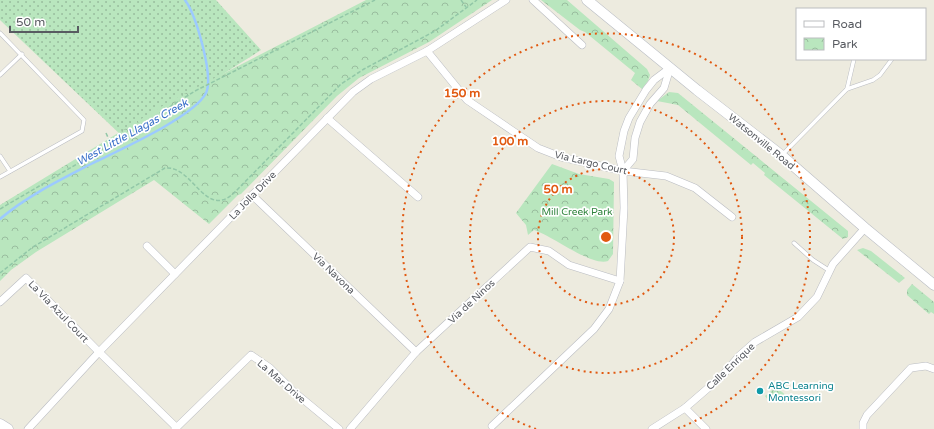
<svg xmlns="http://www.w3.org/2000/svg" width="934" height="429" viewBox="0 0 934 429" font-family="'Varela Round',sans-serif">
<defs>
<pattern id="grass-dots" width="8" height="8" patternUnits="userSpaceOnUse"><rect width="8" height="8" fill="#b9e6be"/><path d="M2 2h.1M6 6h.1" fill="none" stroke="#99bd9e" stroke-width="1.8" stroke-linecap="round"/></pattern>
<pattern id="park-crowns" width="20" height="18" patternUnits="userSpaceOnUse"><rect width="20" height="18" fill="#b9e6be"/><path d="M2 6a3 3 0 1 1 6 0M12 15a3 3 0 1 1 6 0" fill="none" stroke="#99bd9e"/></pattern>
</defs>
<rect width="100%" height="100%" fill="#edebdf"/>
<path fill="url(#grass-dots)" d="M 0,0 L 216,0 L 261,50 L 123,137 L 0,20 Z"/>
<g fill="url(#park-crowns)">
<path d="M 366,0 L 492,0 L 429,42 L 359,78 L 337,96 L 241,194 L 238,195 L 209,224 L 154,180 L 36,252 L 11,270 L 0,281 L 0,205 L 174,99 Z"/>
<path d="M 541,0 L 567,0 L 647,69 L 650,75 L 648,81 L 642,89 L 631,80 L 635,73 L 585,32 L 580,30 Z"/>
<path d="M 669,92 L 678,93 L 848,231 L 848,237 L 843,239 L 764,175 L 765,173 L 753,163 L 751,165 L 678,105 L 657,101 Z"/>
<path d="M 552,164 L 579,174 L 609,179 L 614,182 L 613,254 L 608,261 C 592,267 551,235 534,230 L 528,235 L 526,225 L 516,213 Z"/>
<path d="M 863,248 L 871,251 L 905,278 L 899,283 L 857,250 Z"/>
<path d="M 912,284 L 934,302 L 934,314 L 931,312 L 929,314 L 907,295 L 907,290 Z"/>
<path d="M 776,387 L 788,397 L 783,402 L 768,400 L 765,396 Z"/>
</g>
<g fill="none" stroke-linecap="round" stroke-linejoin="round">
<path stroke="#9ccaff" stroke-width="2.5" d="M 0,219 C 27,196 60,180 91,164 C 117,151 194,117 206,93 C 214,76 196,15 185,0"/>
<defs>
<g id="lane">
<path d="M 0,33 L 84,120 L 82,131 L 0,177"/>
<path d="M 0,75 L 22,54"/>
<path d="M 847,89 L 854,59"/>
<path d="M 782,155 L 847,89 L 873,80 L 880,75 L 892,59"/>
<path d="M 0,156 L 10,171"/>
<path d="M 794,243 L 813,260 L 830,271"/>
</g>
<g id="street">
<path d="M 533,0 L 582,45"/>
<path d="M 427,51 L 467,100 L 538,148 L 561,157 L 623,171 L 666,176 L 695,188 L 732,217"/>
<path d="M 327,118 L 418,197"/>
<path d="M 623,171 L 633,159 L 635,138 L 640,122 L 650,104 L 664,88 L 670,68"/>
<path d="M 252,195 L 416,352"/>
<path d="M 147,246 L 175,274"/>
<path d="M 0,302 L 26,278 L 99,352 L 176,427"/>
<path d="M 685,408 L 706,429"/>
<path d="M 492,426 L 594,329 L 609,309 L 620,281 L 624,208 L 623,171 L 619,156 L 624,131 L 629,118 L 646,90 L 654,80 L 670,68"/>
<path d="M 28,429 L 99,352 L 353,92 L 371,79 L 427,51 L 506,0"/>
<path d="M 175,429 L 251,355 L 270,368 L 293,391 L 339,429"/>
<path d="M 350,429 L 416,352 L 530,247 L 549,251 L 569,265 L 620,281"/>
<path d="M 652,429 L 685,408 L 722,376 L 739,356 L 755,342 L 798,317 L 817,297 L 833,264 L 865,228"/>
<path d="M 863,429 L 863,423 L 867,415 L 911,368 L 926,366 L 934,369"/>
</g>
<g id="secondary">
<path d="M 587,0 L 697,90 L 781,155 L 865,228 L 934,285"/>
<path d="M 0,424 L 8,429"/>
</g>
</defs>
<use href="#lane" stroke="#babcc2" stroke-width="4.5"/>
<use href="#street" stroke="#babcc2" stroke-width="8"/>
<use href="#secondary" stroke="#babdc4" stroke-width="11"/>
<g stroke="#92c7a7" stroke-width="1.5" stroke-dasharray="4 2" stroke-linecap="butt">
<path d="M 461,0 L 466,7"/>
<path d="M 106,133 L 111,144"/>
<path d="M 0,209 L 111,144 L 195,91 L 375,0"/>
<path d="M 0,273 L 33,247 L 165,168 C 193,165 205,220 234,193 L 341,84 L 364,69 L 435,31 L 477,0"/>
</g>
<use href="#lane" stroke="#fff" stroke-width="3.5"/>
<use href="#street" stroke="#fff" stroke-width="7"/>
<use href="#secondary" stroke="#fff" stroke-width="10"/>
</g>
<g fill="none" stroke="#e15910" stroke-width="2" stroke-dasharray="2 4">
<circle cx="606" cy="237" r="68"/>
<circle cx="606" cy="237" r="136"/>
<path d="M536 429A204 204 0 1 1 676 429"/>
</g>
<circle fill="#0f9aa8" stroke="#fff" stroke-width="1.5" cx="760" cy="391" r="4"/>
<g text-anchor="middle" stroke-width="3.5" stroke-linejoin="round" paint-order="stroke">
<g font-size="10" fill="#585b61" stroke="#fff">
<text transform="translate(762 141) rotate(39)" y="4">Watsonville Road</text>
<text transform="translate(591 162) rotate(13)" y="4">Via Largo Court</text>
<text transform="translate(252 195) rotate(-46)" y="4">La Jolla Drive</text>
<text transform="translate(334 273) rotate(44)" y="4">Via Navona</text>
<text transform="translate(471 301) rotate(-43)" y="4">Via de Ninos</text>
<text transform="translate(59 311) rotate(46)" y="4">La Via Azul Court</text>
<text transform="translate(730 366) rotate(-44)" y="4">Calle Enrique</text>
<text transform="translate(282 381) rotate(41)" y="4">La Mar Drive</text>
</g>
<g font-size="10" fill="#2e833c" stroke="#fff">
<text x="577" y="215">Mill Creek Park</text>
</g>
<g font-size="10" fill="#0d838f" stroke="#fff" text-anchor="start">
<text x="768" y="389">ABC Learning<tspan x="768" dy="12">Montessori</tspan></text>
</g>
<g font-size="11" font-style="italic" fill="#3970c9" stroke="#fff">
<text transform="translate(132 132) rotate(-29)" y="4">West Little Llagas Creek</text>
</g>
</g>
<circle cx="606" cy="237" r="6" fill="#e15910" stroke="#fff" stroke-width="2"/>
<g font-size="12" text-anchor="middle" font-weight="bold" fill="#e15910" stroke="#fff" stroke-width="3.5" stroke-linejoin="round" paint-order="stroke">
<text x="462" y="97">150 m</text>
<text x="510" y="145">100 m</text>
<text x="558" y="193">50 m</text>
</g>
<rect x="796" y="8" width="130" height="52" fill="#ffffff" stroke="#bcbdc0"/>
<rect x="804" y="21" width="20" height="6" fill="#ffffff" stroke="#bcbdc0"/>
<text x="832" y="28" font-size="12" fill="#585b61">Road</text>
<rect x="804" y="38" width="20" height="12" fill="url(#park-crowns)" stroke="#bcbdc0"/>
<text x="832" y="48" font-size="12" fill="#585b61">Park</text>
<path d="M10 26v6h68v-6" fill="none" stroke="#585b61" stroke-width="2"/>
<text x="16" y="26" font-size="12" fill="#585b61" stroke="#ffffff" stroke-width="3" paint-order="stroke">50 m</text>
</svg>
